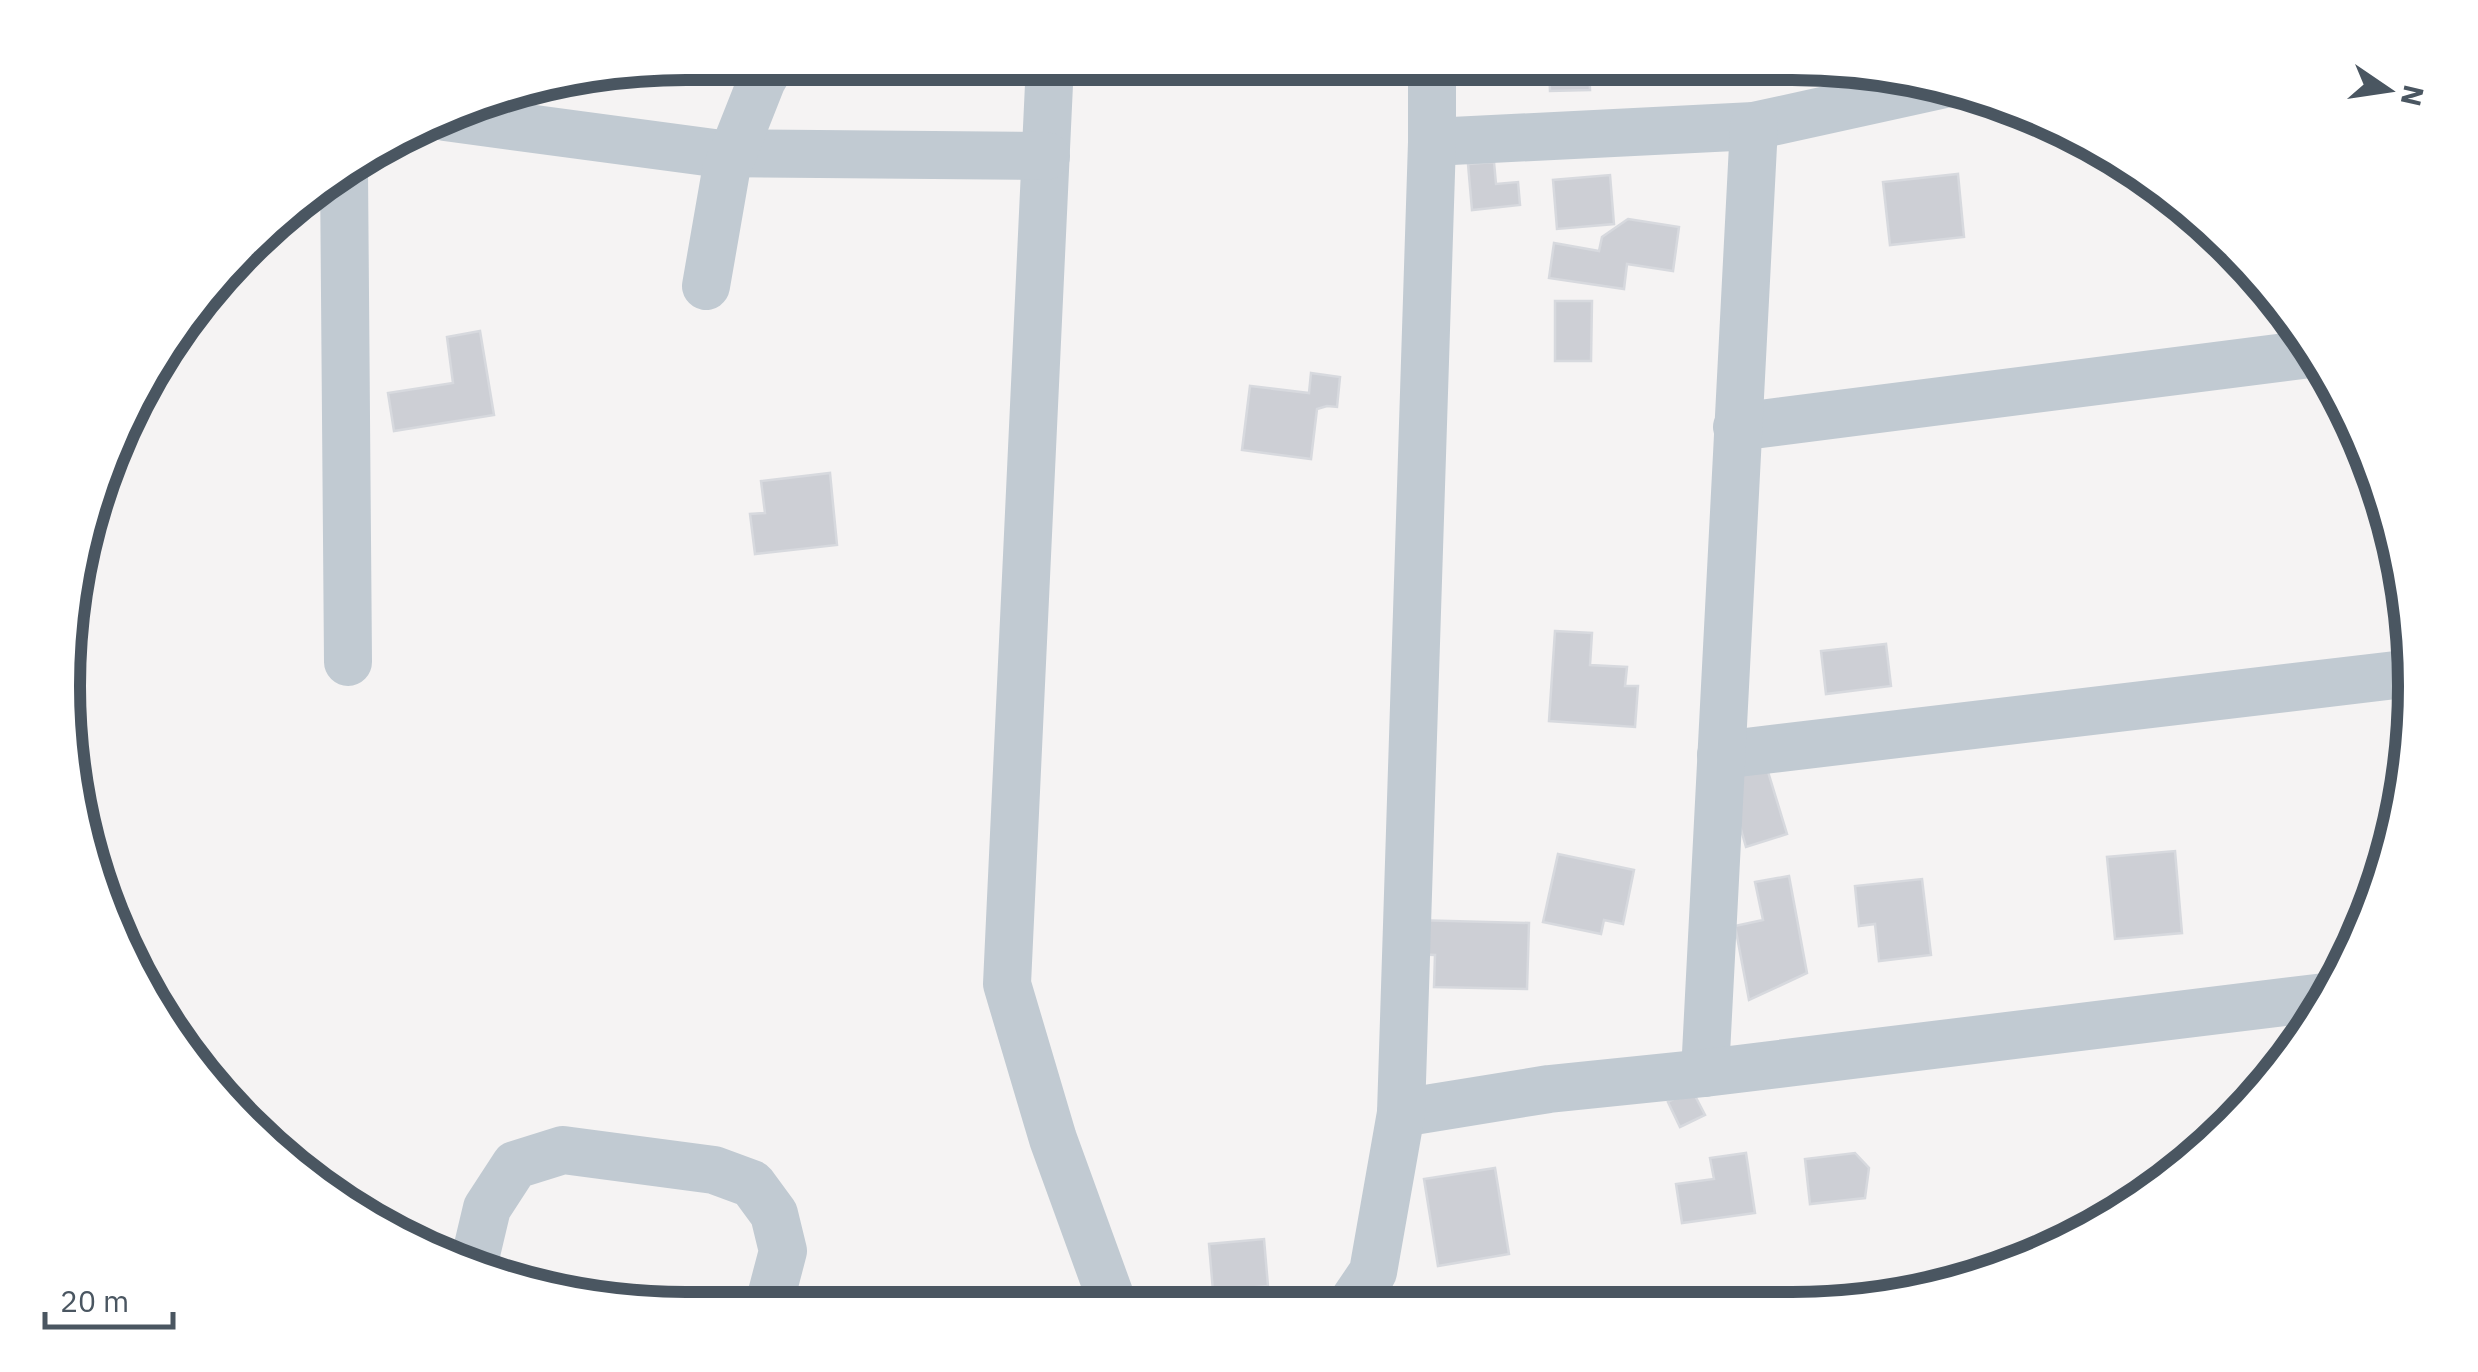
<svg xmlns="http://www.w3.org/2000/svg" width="2478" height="1372" viewBox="0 0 2478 1372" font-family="'IBM Plex Sans',sans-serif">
<rect width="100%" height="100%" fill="#f5f3f3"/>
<g fill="#cdcfd5" stroke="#d7d9de" stroke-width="2.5">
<path d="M 1549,64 L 1589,64 L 1590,90 L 1550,91 Z"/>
<path d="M 1494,162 L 1496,184 L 1518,182 L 1520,205 L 1472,210 L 1468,164 Z"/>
<path d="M 1958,174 L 1964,237 L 1890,245 L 1883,182 Z"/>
<path d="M 1610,175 L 1614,224 L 1557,229 L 1553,180 Z"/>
<path d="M 1628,219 L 1679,227 L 1673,271 L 1627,264 L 1624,289 L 1549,278 L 1554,243 L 1599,251 L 1602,237 Z"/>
<path d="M 1555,301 L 1592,301 L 1591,361 L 1555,361 Z"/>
<path d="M 480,331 L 494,415 L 394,431 L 388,393 L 453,383 L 447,337 Z"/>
<path d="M 1311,373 L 1340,377 L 1337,407 L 1327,406 L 1317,409 L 1311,459 L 1242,450 L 1250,386 L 1309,393 Z"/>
<path d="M 830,473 L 837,545 L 755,554 L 750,514 L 765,513 L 761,481 Z"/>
<path d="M 1555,631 L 1592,633 L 1590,665 L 1627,667 L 1625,686 L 1638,686 L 1635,727 L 1549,721 Z"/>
<path d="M 1886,644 L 1891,686 L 1826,694 L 1821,651 Z"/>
<path d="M 1765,762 L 1787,834 L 1746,847 L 1725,774 Z"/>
<path d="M 2175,851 L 2182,933 L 2115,939 L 2107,857 Z"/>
<path d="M 1558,854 L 1634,870 L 1623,924 L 1604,920 L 1601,934 L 1543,922 Z"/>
<path d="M 1789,876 L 1807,973 L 1749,1000 L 1735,926 L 1763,920 L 1755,882 Z"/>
<path d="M 1922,879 L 1931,955 L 1879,961 L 1875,924 L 1859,926 L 1855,886 Z"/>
<path d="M 1412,920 L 1529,923 L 1527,989 L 1434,987 L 1435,955 L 1410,954 Z"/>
<path d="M 1692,1090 L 1705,1115 L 1680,1127 L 1668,1102 Z"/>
<path d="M 1746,1153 L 1755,1213 L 1682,1223 L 1676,1184 L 1714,1179 L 1710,1158 Z"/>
<path d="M 1855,1153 L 1869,1168 L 1865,1198 L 1810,1204 L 1805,1159 Z"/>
<path d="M 1495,1168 L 1509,1254 L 1438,1266 L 1424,1179 Z"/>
<path d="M 1264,1239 L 1268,1286 L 1213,1291 L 1209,1244 Z"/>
</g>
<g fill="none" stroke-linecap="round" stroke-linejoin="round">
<g stroke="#c1cad2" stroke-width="48">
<path d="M 1050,63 L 1007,984 L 1053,1139 L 1114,1307"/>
<path d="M 445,117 L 714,153 L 1046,156"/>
<path d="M 1432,142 L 1754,126 L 1949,83"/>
<path d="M 344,171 L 348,662"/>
<path d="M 706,286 L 726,171 L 762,80 L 772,63"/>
<path d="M 1737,427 L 2310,354"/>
<path d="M 1721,755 L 2404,674"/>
<path d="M 1705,1073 L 1754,126"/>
<path d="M 1401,1113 L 1549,1089 L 1705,1073 L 2333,996"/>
<path d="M 473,1267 L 487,1208 L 515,1165 L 563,1150 L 714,1170 L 752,1184 L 774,1214 L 783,1251 L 768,1308"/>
<path d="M 1350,1306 L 1373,1272 L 1401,1113 L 1432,142 L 1432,63"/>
</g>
</g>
<path d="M0 0H2478V1372H0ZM686 80H1792A606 606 0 0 1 2398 686V686A606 606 0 0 1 1792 1292H686A606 606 0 0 1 80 686V686A606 606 0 0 1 686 80Z" fill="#fff" fill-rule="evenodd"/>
<path fill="none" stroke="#4a5661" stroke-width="12" d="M686 80H1792A606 606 0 0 1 2398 686V686A606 606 0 0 1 1792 1292H686A606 606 0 0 1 80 686V686A606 606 0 0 1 686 80Z"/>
<g transform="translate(2388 90) rotate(103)" stroke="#ffffff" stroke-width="8" paint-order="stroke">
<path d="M0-8L18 38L0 25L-18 38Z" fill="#4a5661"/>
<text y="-15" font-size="28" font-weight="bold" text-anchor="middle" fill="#4a5661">N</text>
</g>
<path d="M45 1312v15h128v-15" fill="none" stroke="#4a5661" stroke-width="5"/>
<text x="60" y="1312" font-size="30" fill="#4a5661" stroke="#ffffff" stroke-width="8" paint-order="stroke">20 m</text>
</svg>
